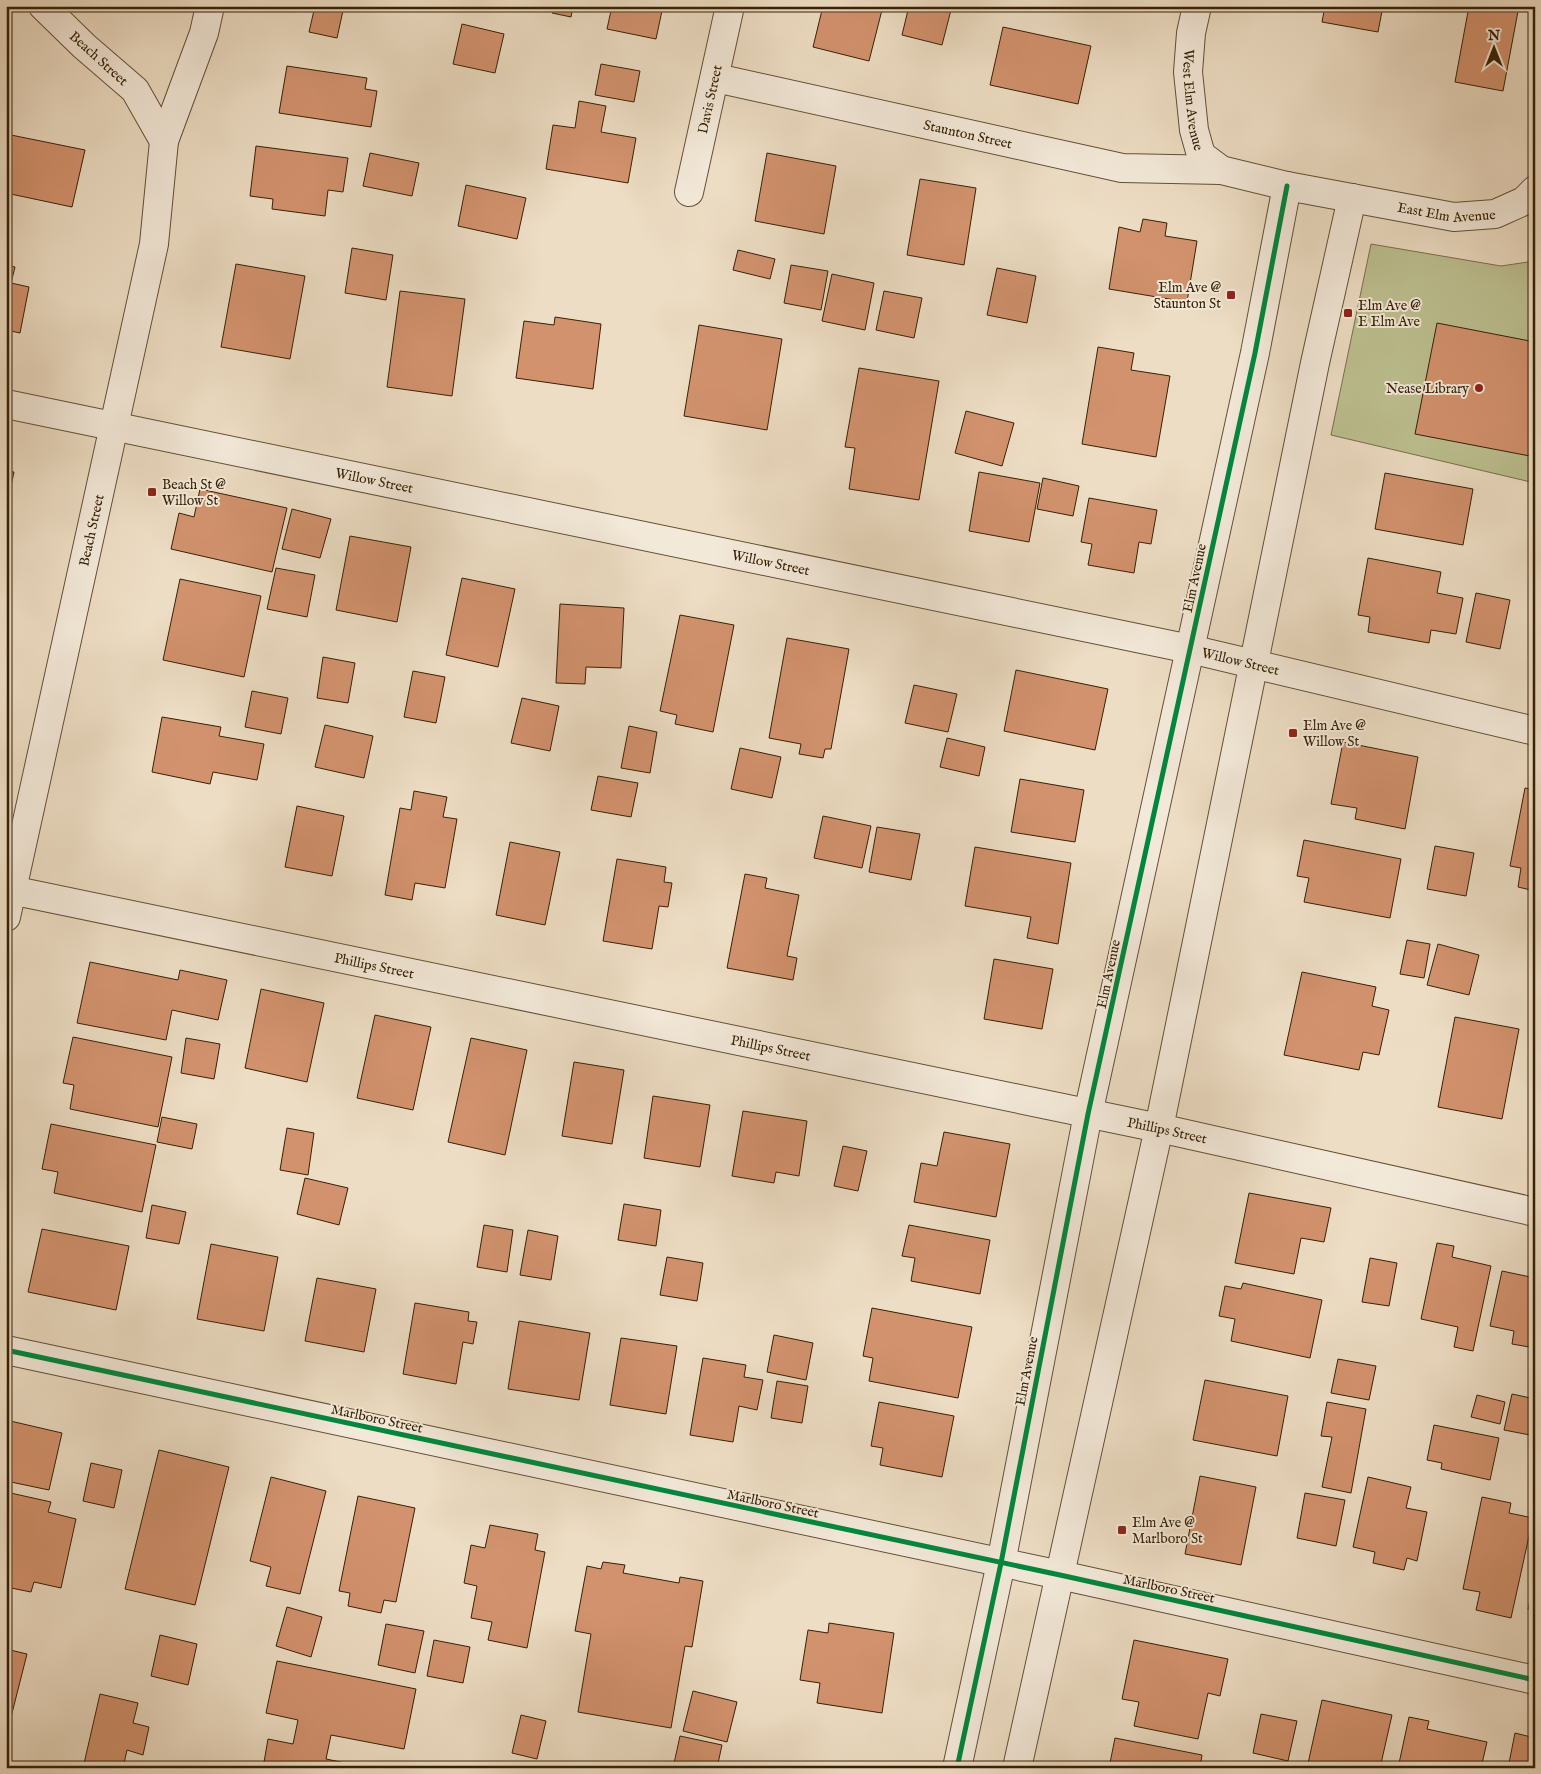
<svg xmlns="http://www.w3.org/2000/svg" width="1541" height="1774" viewBox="0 0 1541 1774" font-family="'IM FELL English',serif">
<rect width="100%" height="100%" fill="#edddc4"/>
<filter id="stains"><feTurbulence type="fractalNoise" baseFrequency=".004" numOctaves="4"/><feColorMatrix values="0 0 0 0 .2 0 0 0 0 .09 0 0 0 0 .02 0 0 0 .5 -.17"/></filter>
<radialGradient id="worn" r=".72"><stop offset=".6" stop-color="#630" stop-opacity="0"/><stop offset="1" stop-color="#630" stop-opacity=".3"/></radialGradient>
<path fill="#bdc091" stroke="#7a704b" d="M 1371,244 L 1501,266 L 1535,261 L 1535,483 L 1331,435 Z"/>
<g fill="#d2926e" stroke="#362105">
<path d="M 315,6 L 344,6 L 337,38 L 309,32 Z"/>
<path d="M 554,6 L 573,6 L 571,17 L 552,13 Z"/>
<path d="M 612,6 L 663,6 L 656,39 L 607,29 Z"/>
<path d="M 823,6 L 883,6 L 869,61 L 813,47 Z"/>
<path d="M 909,6 L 952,6 L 942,45 L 902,35 Z"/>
<path d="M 1084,6 L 1106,6 L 1105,11 Z"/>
<path d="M 1325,6 L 1383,6 L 1378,32 L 1322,22 Z"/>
<path d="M 1469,6 L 1519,6 L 1503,91 L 1455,82 Z"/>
<path d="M 462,24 L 504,34 L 495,73 L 453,64 Z"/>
<path d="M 1003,27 L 1091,46 L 1078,104 L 990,85 Z"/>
<path d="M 601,64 L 640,71 L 634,102 L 595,95 Z"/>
<path d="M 287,66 L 367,78 L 365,89 L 377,91 L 371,127 L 279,113 Z"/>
<path d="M 579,101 L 606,106 L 601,132 L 636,138 L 628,183 L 546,169 L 553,125 L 575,128 Z"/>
<path d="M 6,134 L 85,150 L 72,207 L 6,193 Z"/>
<path d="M 256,146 L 348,158 L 343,192 L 328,190 L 325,216 L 272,209 L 273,199 L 250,196 Z"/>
<path d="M 370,153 L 419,163 L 412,196 L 363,186 Z"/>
<path d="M 767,153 L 836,166 L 824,234 L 755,221 Z"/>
<path d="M 920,179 L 976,188 L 964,265 L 907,255 Z"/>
<path d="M 466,185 L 526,198 L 517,239 L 458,226 Z"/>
<path d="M 1143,219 L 1167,223 L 1165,236 L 1197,241 L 1187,302 L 1109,289 L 1119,227 L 1140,232 Z"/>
<path d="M 352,248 L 393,255 L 386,300 L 345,293 Z"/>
<path d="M 738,250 L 775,259 L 770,279 L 733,270 Z"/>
<path d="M 236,264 L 305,276 L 290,359 L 221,347 Z"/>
<path d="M 6,265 L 15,267 L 11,283 L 29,287 L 20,333 L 6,330 Z"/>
<path d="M 791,265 L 828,271 L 821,310 L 784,303 Z"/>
<path d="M 997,268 L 1036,276 L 1027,323 L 987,315 Z"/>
<path d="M 832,274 L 874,283 L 865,330 L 822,321 Z"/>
<path d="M 400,291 L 465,299 L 452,396 L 387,387 Z"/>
<path d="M 884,291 L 922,298 L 914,338 L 876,330 Z"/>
<path d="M 555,317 L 601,324 L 593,389 L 516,378 L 524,321 L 554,325 Z"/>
<path d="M 1437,323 L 1535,342 L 1535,457 L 1415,434 Z"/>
<path d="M 699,325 L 782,339 L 767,430 L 684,416 Z"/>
<path d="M 1098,347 L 1134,353 L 1131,370 L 1170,376 L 1156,457 L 1082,444 Z"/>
<path d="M 859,368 L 939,381 L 919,500 L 849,489 L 855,448 L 845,447 Z"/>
<path d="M 966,411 L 1014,423 L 1002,466 L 955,453 Z"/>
<path d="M 6,471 L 14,472 L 6,509 Z"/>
<path d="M 979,472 L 1040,483 L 1029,542 L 969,531 Z"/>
<path d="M 1385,473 L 1473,489 L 1463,545 L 1375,529 Z"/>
<path d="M 1043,478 L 1079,486 L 1073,516 L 1037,509 Z"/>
<path d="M 200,489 L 287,508 L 272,572 L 171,549 L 179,513 L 194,517 Z"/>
<path d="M 1089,498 L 1157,510 L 1151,544 L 1139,542 L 1134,573 L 1088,565 L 1092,544 L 1081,542 Z"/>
<path d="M 292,509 L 331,519 L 320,558 L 282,549 Z"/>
<path d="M 350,536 L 411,547 L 397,622 L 336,610 Z"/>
<path d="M 1368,558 L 1441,572 L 1437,593 L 1463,598 L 1456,634 L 1431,630 L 1429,643 L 1368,632 L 1370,617 L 1358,615 Z"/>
<path d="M 276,568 L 315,575 L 307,617 L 267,609 Z"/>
<path d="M 462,578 L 515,589 L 498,667 L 446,655 Z"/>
<path d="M 180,579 L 261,596 L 244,677 L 163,660 Z"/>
<path d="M 1476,593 L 1510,600 L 1500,649 L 1466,642 Z"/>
<path d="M 560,604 L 624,608 L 621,668 L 586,667 L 585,684 L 556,683 Z"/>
<path d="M 680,615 L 734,625 L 713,732 L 675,724 L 677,715 L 660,711 Z"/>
<path d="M 787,638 L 849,649 L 831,749 L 825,749 L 823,758 L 799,754 L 801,744 L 769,738 Z"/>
<path d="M 323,657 L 355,663 L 348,703 L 317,698 Z"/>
<path d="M 1016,670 L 1108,689 L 1095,750 L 1004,731 Z"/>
<path d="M 413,671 L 445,677 L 436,723 L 404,717 Z"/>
<path d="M 914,685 L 957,694 L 948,732 L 905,723 Z"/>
<path d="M 252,691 L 288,698 L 281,734 L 245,727 Z"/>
<path d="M 522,698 L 559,706 L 550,751 L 511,743 Z"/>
<path d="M 162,717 L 221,727 L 219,736 L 264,744 L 257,780 L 213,772 L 210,784 L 152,772 Z"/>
<path d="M 325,725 L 373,736 L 364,778 L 315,767 Z"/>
<path d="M 629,726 L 657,732 L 650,773 L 621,768 Z"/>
<path d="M 947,738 L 985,747 L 979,776 L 940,767 Z"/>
<path d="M 1343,742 L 1418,757 L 1405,829 L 1355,819 L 1357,808 L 1331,804 Z"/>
<path d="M 740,748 L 781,757 L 772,798 L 731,789 Z"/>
<path d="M 598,776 L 638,783 L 631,817 L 591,810 Z"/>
<path d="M 1020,779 L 1084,790 L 1075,842 L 1011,832 Z"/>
<path d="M 1525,788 L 1535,790 L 1535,891 L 1518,887 L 1521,868 L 1510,866 Z"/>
<path d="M 414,791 L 447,797 L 443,817 L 457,819 L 445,888 L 415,883 L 412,900 L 385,895 L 400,808 L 411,810 Z"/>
<path d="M 297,806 L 344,816 L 332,876 L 285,867 Z"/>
<path d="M 823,816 L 871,826 L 862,868 L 814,858 Z"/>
<path d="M 877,827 L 920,834 L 911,880 L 869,872 Z"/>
<path d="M 1304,840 L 1401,859 L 1390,918 L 1304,902 L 1309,878 L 1297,876 Z"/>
<path d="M 510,842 L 560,852 L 545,925 L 496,915 Z"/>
<path d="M 1435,846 L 1474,853 L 1466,896 L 1427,889 Z"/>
<path d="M 975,847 L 1071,863 L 1058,944 L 1027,938 L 1031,917 L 965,906 Z"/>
<path d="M 617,859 L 666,867 L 664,882 L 672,883 L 668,907 L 659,906 L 652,949 L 603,941 Z"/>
<path d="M 745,874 L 767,878 L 765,888 L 799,895 L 787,956 L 797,958 L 793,980 L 727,968 Z"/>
<path d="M 1407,940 L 1430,944 L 1424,978 L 1400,974 Z"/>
<path d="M 1438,944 L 1479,955 L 1469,995 L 1427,985 Z"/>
<path d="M 994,959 L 1053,969 L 1042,1029 L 984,1019 Z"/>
<path d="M 90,962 L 178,980 L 180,970 L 227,980 L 218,1020 L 172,1010 L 166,1040 L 77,1023 Z"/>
<path d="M 1302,972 L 1376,987 L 1372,1006 L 1389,1010 L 1379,1055 L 1363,1052 L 1359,1070 L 1284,1055 Z"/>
<path d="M 261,989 L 324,1003 L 307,1082 L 245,1068 Z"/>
<path d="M 375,1015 L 431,1027 L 413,1110 L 357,1098 Z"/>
<path d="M 1455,1017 L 1519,1029 L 1502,1119 L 1438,1107 Z"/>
<path d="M 73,1037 L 172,1057 L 158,1127 L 70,1109 L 74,1085 L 63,1083 Z"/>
<path d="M 186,1038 L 220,1044 L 214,1079 L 181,1073 Z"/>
<path d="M 471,1038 L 527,1050 L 505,1155 L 448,1142 Z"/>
<path d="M 574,1062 L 624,1070 L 612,1144 L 562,1136 Z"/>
<path d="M 653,1096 L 710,1105 L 700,1167 L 644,1158 Z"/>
<path d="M 743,1111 L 807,1121 L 799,1176 L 776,1172 L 774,1183 L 732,1176 Z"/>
<path d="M 162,1117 L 197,1124 L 192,1149 L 157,1142 Z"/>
<path d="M 51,1124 L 156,1145 L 142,1212 L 54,1193 L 58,1172 L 42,1169 Z"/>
<path d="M 287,1128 L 314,1133 L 308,1175 L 280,1170 Z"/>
<path d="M 944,1132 L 1010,1144 L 996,1217 L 914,1202 L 921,1163 L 937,1166 Z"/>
<path d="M 843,1146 L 867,1151 L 858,1191 L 834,1186 Z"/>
<path d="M 305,1178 L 348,1188 L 339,1225 L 297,1214 Z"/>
<path d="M 1249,1193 L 1331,1208 L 1324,1242 L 1301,1238 L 1294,1274 L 1235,1263 Z"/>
<path d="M 624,1204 L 661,1210 L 656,1246 L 618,1240 Z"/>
<path d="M 152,1205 L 186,1212 L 179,1244 L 146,1238 Z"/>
<path d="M 484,1225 L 513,1230 L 507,1272 L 477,1267 Z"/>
<path d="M 909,1225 L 990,1240 L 980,1294 L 911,1281 L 915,1258 L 902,1256 Z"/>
<path d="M 42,1229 L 129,1246 L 116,1310 L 28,1292 Z"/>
<path d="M 528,1230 L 558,1236 L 551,1280 L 520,1275 Z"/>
<path d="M 1437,1243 L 1454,1246 L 1452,1257 L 1491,1266 L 1473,1351 L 1454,1347 L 1458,1327 L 1421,1319 Z"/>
<path d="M 211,1244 L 278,1257 L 264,1331 L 197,1319 Z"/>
<path d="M 667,1257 L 703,1263 L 697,1301 L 660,1295 Z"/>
<path d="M 1370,1258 L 1397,1263 L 1389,1306 L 1362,1302 Z"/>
<path d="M 1502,1271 L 1535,1278 L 1535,1348 L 1512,1344 L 1514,1331 L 1490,1326 Z"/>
<path d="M 317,1278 L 376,1289 L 364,1352 L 305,1341 Z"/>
<path d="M 1243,1283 L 1322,1300 L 1310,1358 L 1231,1341 L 1235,1319 L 1219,1316 L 1225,1286 L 1241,1289 Z"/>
<path d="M 415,1303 L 469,1312 L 468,1321 L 477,1322 L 473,1344 L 463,1342 L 456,1384 L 403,1374 Z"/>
<path d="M 872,1308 L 972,1327 L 958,1398 L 869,1381 L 873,1358 L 863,1356 Z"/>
<path d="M 519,1321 L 590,1333 L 579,1400 L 508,1389 Z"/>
<path d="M 774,1335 L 813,1343 L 806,1380 L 767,1372 Z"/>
<path d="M 621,1338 L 677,1346 L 666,1414 L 610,1405 Z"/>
<path d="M 703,1358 L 746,1365 L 744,1377 L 763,1380 L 757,1410 L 739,1406 L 733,1442 L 690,1435 Z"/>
<path d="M 1338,1359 L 1376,1366 L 1369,1400 L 1331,1393 Z"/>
<path d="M 1205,1380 L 1288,1396 L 1277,1456 L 1193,1440 Z"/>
<path d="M 777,1381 L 808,1386 L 802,1423 L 771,1418 Z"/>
<path d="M 1512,1394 L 1535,1399 L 1535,1436 L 1504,1430 Z"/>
<path d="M 1477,1395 L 1505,1402 L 1500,1424 L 1471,1417 Z"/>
<path d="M 879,1402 L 954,1416 L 942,1477 L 880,1465 L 883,1448 L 871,1446 Z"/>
<path d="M 1327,1402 L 1366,1409 L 1351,1493 L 1322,1487 L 1332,1437 L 1321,1436 Z"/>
<path d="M 6,1420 L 62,1433 L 49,1490 L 6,1481 Z"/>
<path d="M 1434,1425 L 1499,1438 L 1490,1480 L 1441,1469 L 1442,1463 L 1427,1460 Z"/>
<path d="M 159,1450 L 229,1467 L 195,1605 L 125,1589 Z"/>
<path d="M 91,1463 L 122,1470 L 114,1508 L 83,1501 Z"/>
<path d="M 1200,1476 L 1256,1487 L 1241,1565 L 1185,1554 Z"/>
<path d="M 271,1477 L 326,1491 L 300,1594 L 266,1586 L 271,1567 L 250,1561 Z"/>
<path d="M 1368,1477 L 1411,1487 L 1406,1508 L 1427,1512 L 1417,1561 L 1407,1558 L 1404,1570 L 1373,1563 L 1375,1552 L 1353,1547 Z"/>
<path d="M 6,1492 L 51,1502 L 48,1512 L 76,1519 L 61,1588 L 34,1582 L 31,1592 L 6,1587 Z"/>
<path d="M 1305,1493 L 1345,1500 L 1336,1546 L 1297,1538 Z"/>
<path d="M 358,1496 L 415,1508 L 396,1602 L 384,1600 L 381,1613 L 348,1606 L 350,1593 L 339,1591 Z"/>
<path d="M 1482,1497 L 1511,1503 L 1509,1513 L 1533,1518 L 1511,1618 L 1476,1610 L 1480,1592 L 1463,1589 Z"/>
<path d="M 490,1525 L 538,1534 L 535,1550 L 545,1552 L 527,1648 L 488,1640 L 492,1622 L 471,1618 L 477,1586 L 464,1583 L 471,1545 L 485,1548 Z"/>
<path d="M 603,1562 L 625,1565 L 623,1573 L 679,1583 L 680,1577 L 703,1581 L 692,1647 L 685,1646 L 671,1728 L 578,1712 L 591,1634 L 575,1631 L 587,1566 L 601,1569 Z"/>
<path d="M 1535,1577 L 1535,1611 L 1528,1609 Z"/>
<path d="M 287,1607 L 322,1617 L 311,1657 L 276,1646 Z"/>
<path d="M 829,1623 L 894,1633 L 882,1713 L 817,1703 L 820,1683 L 800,1680 L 808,1630 L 828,1633 Z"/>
<path d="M 386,1624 L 424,1631 L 415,1673 L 378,1665 Z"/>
<path d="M 160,1635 L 197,1644 L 188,1685 L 151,1676 Z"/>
<path d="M 434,1640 L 470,1647 L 463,1683 L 427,1676 Z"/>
<path d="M 1134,1640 L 1228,1659 L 1220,1696 L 1208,1693 L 1198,1739 L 1134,1726 L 1139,1702 L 1122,1699 Z"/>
<path d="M 6,1649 L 27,1654 L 10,1721 L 6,1720 Z"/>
<path d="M 277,1661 L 416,1689 L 404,1749 L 331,1735 L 326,1759 L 370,1768 L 263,1768 L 268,1739 L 293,1744 L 298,1720 L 266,1713 Z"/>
<path d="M 693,1691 L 737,1702 L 727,1742 L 683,1731 Z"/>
<path d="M 100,1694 L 138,1703 L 133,1723 L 149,1727 L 143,1755 L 127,1750 L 123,1768 L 83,1768 Z"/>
<path d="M 1322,1700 L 1392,1715 L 1380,1768 L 1307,1768 Z"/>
<path d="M 1261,1714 L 1297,1721 L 1288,1761 L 1253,1753 Z"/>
<path d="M 521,1715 L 546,1721 L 537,1759 L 512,1753 Z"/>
<path d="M 1409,1717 L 1429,1721 L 1427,1729 L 1487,1742 L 1481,1768 L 1398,1768 Z"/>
<path d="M 1515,1733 L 1535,1738 L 1535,1768 L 1508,1768 Z"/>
<path d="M 680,1736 L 722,1745 L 717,1768 L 673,1768 Z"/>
<path d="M 1115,1738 L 1202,1755 L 1200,1768 L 1109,1768 Z"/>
</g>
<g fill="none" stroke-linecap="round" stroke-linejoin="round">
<defs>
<g id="minor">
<path id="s1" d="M 716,78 L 1122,168 L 1221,170"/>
<path d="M 164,141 L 204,33 L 210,6"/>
<path id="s2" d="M 689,192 L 730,6"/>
<path id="s3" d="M 6,404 L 1190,649 L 1535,731"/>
<path id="s4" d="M 6,889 L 1159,1128 L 1535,1212"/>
<path d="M 6,1350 L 1060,1575 L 1535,1680"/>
</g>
<g id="tertiary">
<path id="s5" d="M 1197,6 L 1191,33 L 1188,72 L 1194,130 L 1201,155 L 1221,170 L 1287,186 L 1454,217 L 1495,214 L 1524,201 L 1535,190"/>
<path id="s6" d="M 6,917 L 154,244 L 164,141 L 135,90 L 84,46 L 43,6"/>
<path d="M 957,1768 L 1001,1563 L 1088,1114 L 1255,353 L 1287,186"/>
<path d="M 1017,1768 L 1159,1128 L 1315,363 L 1352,198"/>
</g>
</defs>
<use href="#minor" stroke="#645035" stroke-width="30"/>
<use href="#tertiary" stroke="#645035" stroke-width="30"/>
<use href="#minor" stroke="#f3e9d9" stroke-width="28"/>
<use href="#tertiary" stroke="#f3e9d9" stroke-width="28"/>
<defs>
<g id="cycleway">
<path d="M 6,1350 L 1060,1575 L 1535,1680"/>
<path d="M 957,1768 L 1001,1563 L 1088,1114 L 1255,353 L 1287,186"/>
</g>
</defs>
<use href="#cycleway" stroke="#f3e9d9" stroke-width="8"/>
<use href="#cycleway" stroke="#00873e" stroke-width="5"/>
</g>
<g fill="#8f2418" stroke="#f3e9d9" stroke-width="2">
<rect x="1226" y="290" width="10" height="10" rx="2.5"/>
<rect x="1343" y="308" width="10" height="10" rx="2.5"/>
<circle cx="1479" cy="388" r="5"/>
<rect x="147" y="487" width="10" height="10" rx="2.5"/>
<rect x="1288" y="728" width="10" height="10" rx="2.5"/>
<rect x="1117" y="1525" width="10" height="10" rx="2.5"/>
</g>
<g text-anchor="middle" stroke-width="4" stroke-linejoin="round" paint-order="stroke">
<g font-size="14" fill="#362105" stroke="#f3e9d9">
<text transform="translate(99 58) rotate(42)" y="5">Beach Street</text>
<text dy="5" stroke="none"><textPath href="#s2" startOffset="95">Davis Street</textPath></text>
<text dy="5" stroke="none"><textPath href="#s5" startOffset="95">West Elm Avenue</textPath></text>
<text dy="5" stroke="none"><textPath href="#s1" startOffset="258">Staunton Street</textPath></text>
<text dy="5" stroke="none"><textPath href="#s5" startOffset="406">East Elm Avenue</textPath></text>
<text dy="5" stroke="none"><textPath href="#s3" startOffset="376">Willow Street</textPath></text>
<text dy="5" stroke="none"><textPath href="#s6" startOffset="396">Beach Street</textPath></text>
<text dy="5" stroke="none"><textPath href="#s3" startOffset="781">Willow Street</textPath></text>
<text transform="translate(1194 578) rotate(-78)" y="5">Elm Avenue</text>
<text dy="5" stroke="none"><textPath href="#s3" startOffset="1261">Willow Street</textPath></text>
<text dy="5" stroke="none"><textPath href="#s4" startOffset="376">Phillips Street</textPath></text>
<text transform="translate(1108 974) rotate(-78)" y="5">Elm Avenue</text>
<text dy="5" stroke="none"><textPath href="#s4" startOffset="781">Phillips Street</textPath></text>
<text dy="5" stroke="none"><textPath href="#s4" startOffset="1186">Phillips Street</textPath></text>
<text transform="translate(1026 1371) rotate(-79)" y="5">Elm Avenue</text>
<text transform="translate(377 1418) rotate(12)" y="5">Marlboro Street</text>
<text transform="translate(773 1503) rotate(12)" y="5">Marlboro Street</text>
<text transform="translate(1169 1588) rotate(12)" y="5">Marlboro Street</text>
</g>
<g font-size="14" fill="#362105" stroke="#f3e9d9" text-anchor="start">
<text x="1221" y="292" text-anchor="end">Elm Ave @<tspan x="1221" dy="16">Staunton St</tspan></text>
<text x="1358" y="310">Elm Ave @<tspan x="1358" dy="16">E Elm Ave</tspan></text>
<text x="1469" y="393" text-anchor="end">Nease Library</text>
<text x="162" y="489">Beach St @<tspan x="162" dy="16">Willow St</tspan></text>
<text x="1303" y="730">Elm Ave @<tspan x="1303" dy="16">Willow St</tspan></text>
<text x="1132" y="1527">Elm Ave @<tspan x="1132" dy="16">Marlboro St</tspan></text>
</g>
</g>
<rect width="1541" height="1774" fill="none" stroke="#edddc4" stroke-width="25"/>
<rect x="8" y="8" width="1526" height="1759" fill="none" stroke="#362105" stroke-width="2.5"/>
<rect x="12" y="12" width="1516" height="1749" fill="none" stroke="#362105"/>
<g transform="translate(1494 48)" stroke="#f3e9d9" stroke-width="4" paint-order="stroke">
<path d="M0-4L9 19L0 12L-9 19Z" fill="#362105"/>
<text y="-8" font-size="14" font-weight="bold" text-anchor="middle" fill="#362105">N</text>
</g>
<rect width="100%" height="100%" filter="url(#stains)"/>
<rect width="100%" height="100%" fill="url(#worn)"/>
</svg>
